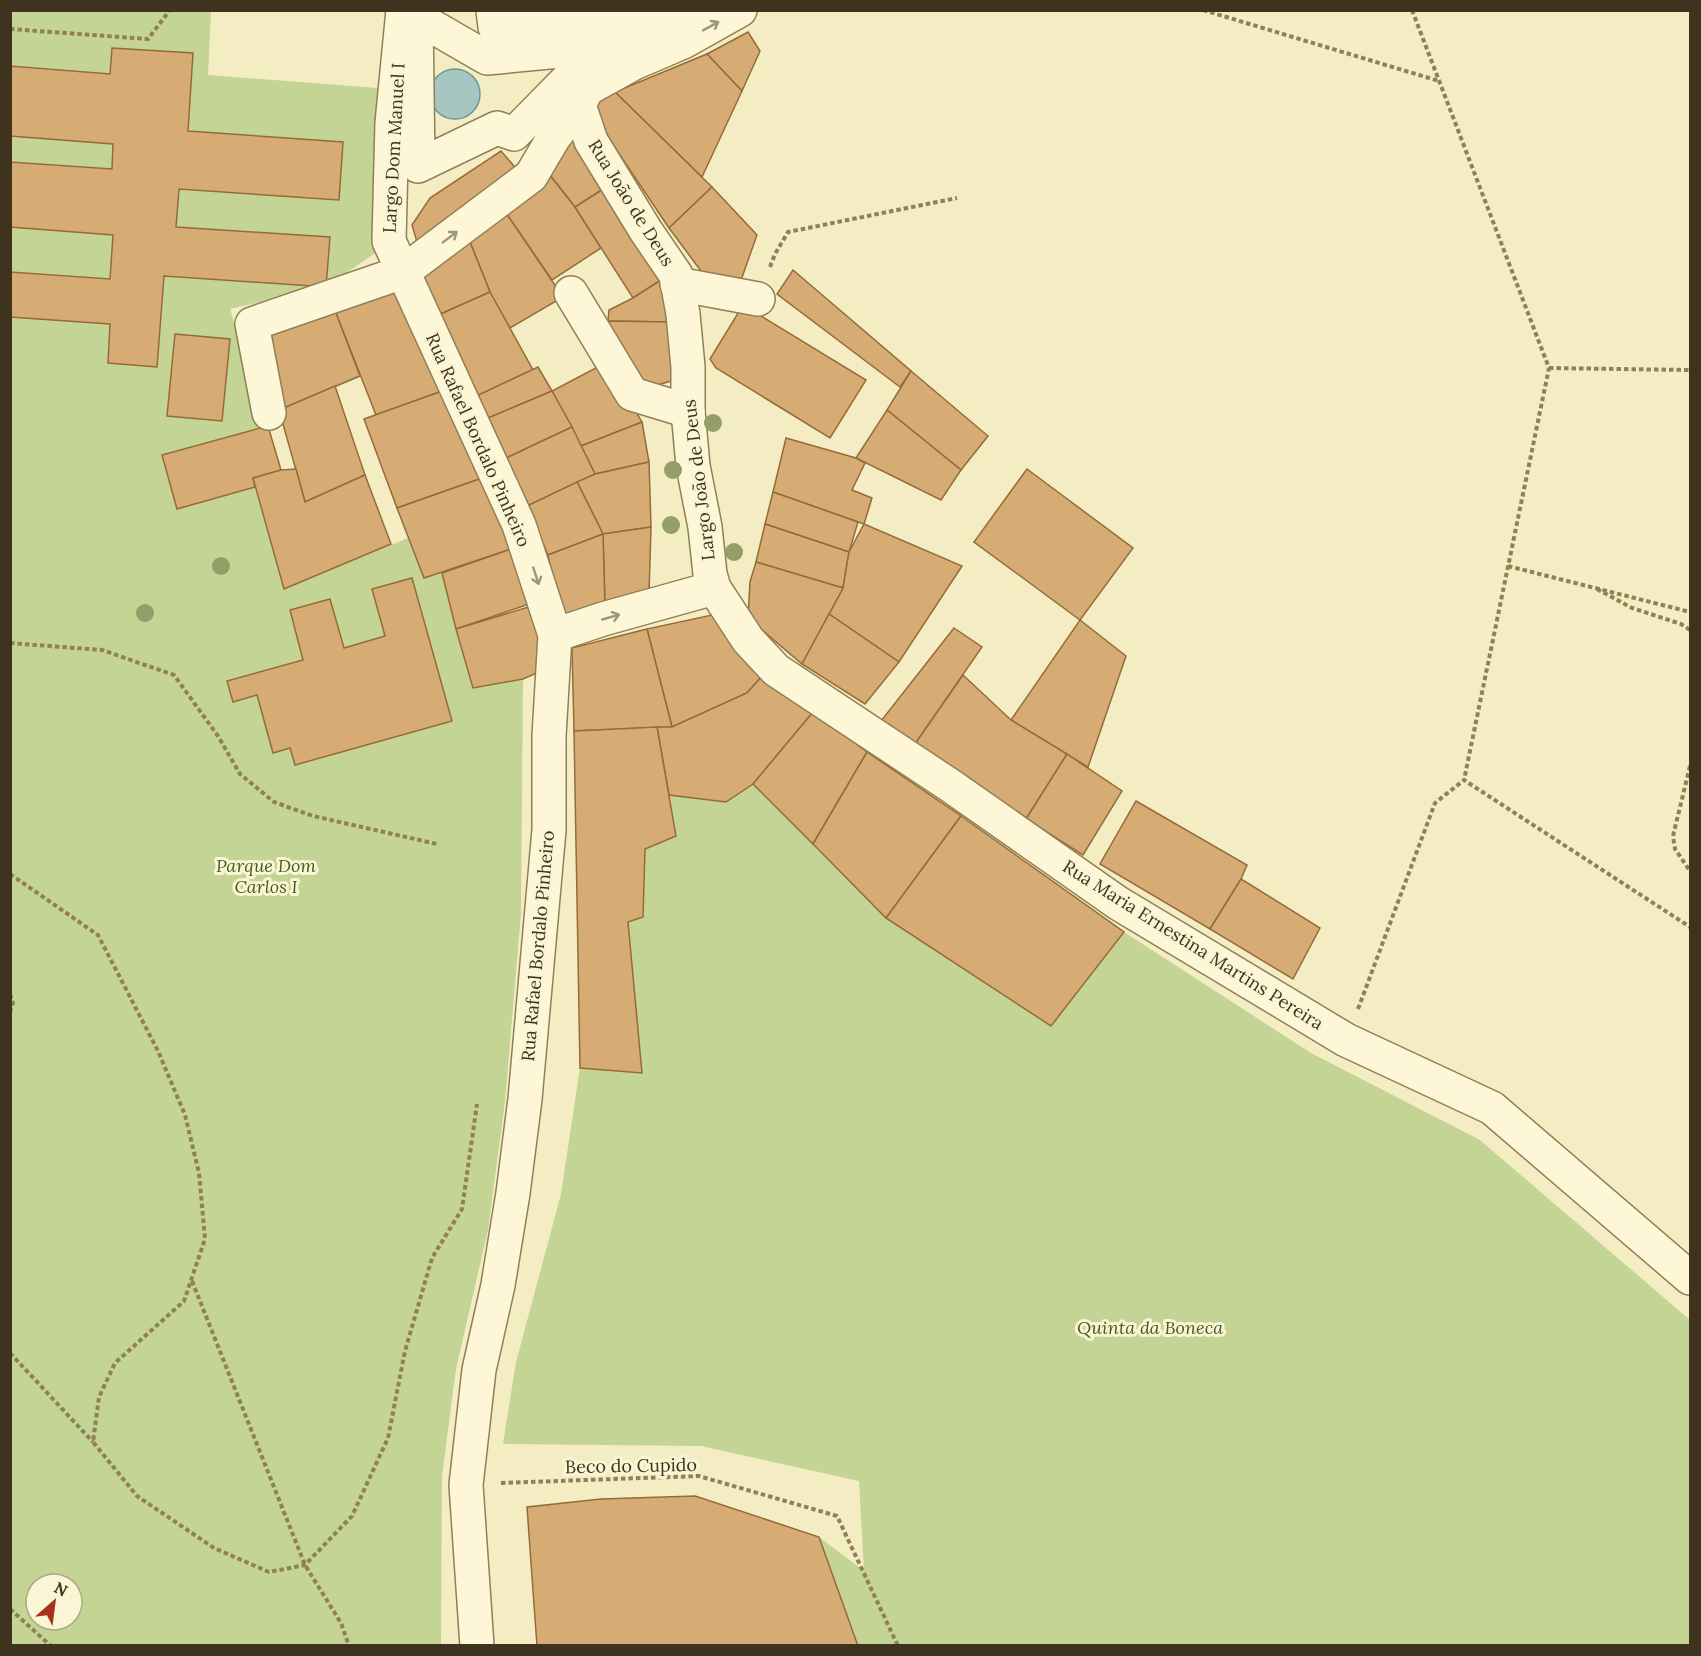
<svg xmlns="http://www.w3.org/2000/svg" width="1701" height="1656" viewBox="0 0 1701 1656" font-family="Lora,serif">
<rect width="100%" height="100%" fill="#f4edc3"/>
<g fill="#c3d495" fill-rule="evenodd">
<path d="M 11,11 L 211,11 L 208,75 L 378,88 L 373,209 L 375,253 L 326,287 L 230,309 L 281,470 L 253,479 L 284,589 L 408,538 L 424,578 L 442,573 L 473,688 L 523,679 L 521,913 L 505,1102 L 488,1230 L 456,1369 L 442,1476 L 441,1645 L 11,1645 ZM 36,1584 L 72,1584 L 72,1620 L 36,1620 Z"/>
<path d="M 753,784 L 1051,1025 L 1124,932 L 1311,1053 L 1480,1140 L 1690,1320 L 1690,1645 L 858,1645 L 819,1537 L 864,1571 L 859,1481 L 701,1446 L 503,1444 L 516,1362 L 561,1194 L 580,1068 L 642,1073 L 628,922 L 643,917 L 645,849 L 676,836 L 669,795 L 726,802 Z"/>
</g>
<circle fill="#a6c6c2" stroke="#6b9692" stroke-width="1.5" cx="455" cy="94" r="25"/>
<g fill="#d7ac74" stroke="#946b39" stroke-width="1.5">
<path d="M 748,32 L 760,51 L 742,91 L 707,54 Z"/>
<path d="M 112,48 L 193,53 L 188,131 L 343,142 L 339,200 L 179,189 L 176,227 L 330,237 L 326,287 L 164,276 L 157,367 L 108,363 L 110,324 L 10,317 L 10,272 L 110,279 L 113,235 L 10,227 L 10,162 L 112,169 L 113,144 L 10,136 L 10,66 L 110,74 Z"/>
<path d="M 707,54 L 742,91 L 702,177 L 615,92 Z"/>
<path d="M 615,92 L 712,187 L 669,228 L 599,124 L 595,105 Z"/>
<path d="M 577,125 L 608,186 L 575,207 L 545,169 Z"/>
<path d="M 501,151 L 520,173 L 419,249 L 412,225 L 430,198 Z"/>
<path d="M 545,169 L 575,207 L 601,248 L 552,280 L 504,210 Z"/>
<path d="M 608,186 L 664,278 L 633,298 L 575,207 Z"/>
<path d="M 712,187 L 757,235 L 740,283 L 704,275 L 669,228 Z"/>
<path d="M 504,210 L 563,297 L 510,328 L 492,297 L 468,237 Z"/>
<path d="M 468,237 L 490,292 L 436,316 L 418,275 Z"/>
<path d="M 793,270 L 911,371 L 900,387 L 777,294 Z"/>
<path d="M 664,278 L 669,322 L 608,321 L 609,310 L 633,298 Z"/>
<path d="M 397,284 L 445,390 L 376,415 L 334,308 Z"/>
<path d="M 490,292 L 533,370 L 468,400 L 436,316 Z"/>
<path d="M 743,305 L 866,380 L 830,438 L 716,368 L 710,359 Z"/>
<path d="M 334,308 L 360,376 L 279,410 L 263,329 Z"/>
<path d="M 608,321 L 669,322 L 675,380 L 636,391 Z"/>
<path d="M 175,334 L 230,339 L 222,421 L 167,416 Z"/>
<path d="M 607,362 L 642,422 L 581,446 L 552,391 Z"/>
<path d="M 538,367 L 552,391 L 481,421 L 468,400 Z"/>
<path d="M 911,371 L 988,436 L 961,470 L 887,410 Z"/>
<path d="M 335,386 L 365,475 L 305,502 L 279,410 Z"/>
<path d="M 445,390 L 485,477 L 397,508 L 364,419 Z"/>
<path d="M 552,391 L 572,427 L 506,458 L 481,421 Z"/>
<path d="M 887,410 L 961,470 L 941,500 L 856,458 Z"/>
<path d="M 642,422 L 649,462 L 595,474 L 581,446 Z"/>
<path d="M 268,426 L 281,470 L 253,478 L 255,487 L 177,509 L 162,455 Z"/>
<path d="M 572,427 L 595,474 L 527,506 L 506,458 Z"/>
<path d="M 786,438 L 856,458 L 865,463 L 852,490 L 872,498 L 864,524 L 773,492 Z"/>
<path d="M 649,462 L 651,527 L 603,534 L 577,482 L 595,474 Z"/>
<path d="M 296,469 L 305,502 L 365,475 L 391,544 L 284,589 L 253,478 L 281,470 Z"/>
<path d="M 1027,469 L 1133,548 L 1080,620 L 974,542 Z"/>
<path d="M 485,477 L 517,547 L 424,578 L 397,508 Z"/>
<path d="M 577,482 L 603,534 L 548,555 L 527,506 Z"/>
<path d="M 773,492 L 858,522 L 849,552 L 765,524 Z"/>
<path d="M 765,524 L 849,552 L 843,588 L 756,562 Z"/>
<path d="M 864,524 L 962,566 L 899,662 L 829,614 L 843,588 L 849,552 Z"/>
<path d="M 651,527 L 649,594 L 605,607 L 603,534 Z"/>
<path d="M 603,534 L 605,607 L 562,620 L 548,555 Z"/>
<path d="M 517,547 L 535,602 L 456,629 L 442,573 Z"/>
<path d="M 756,562 L 843,588 L 802,664 L 748,618 L 750,582 Z"/>
<path d="M 412,578 L 452,721 L 295,765 L 290,748 L 273,753 L 257,695 L 233,702 L 227,681 L 303,660 L 290,610 L 330,599 L 344,648 L 385,636 L 372,589 Z"/>
<path d="M 535,605 L 541,633 L 539,672 L 523,679 L 473,688 L 456,629 Z"/>
<path d="M 829,614 L 899,662 L 865,704 L 802,664 Z"/>
<path d="M 712,615 L 763,675 L 747,693 L 672,727 L 647,629 Z"/>
<path d="M 1080,620 L 1126,656 L 1088,767 L 1011,720 Z"/>
<path d="M 954,628 L 982,647 L 915,744 L 881,721 Z"/>
<path d="M 647,629 L 672,727 L 574,731 L 572,648 Z"/>
<path d="M 763,675 L 813,712 L 753,784 L 726,802 L 669,795 L 657,727 L 672,727 L 747,693 Z"/>
<path d="M 963,675 L 1011,720 L 1067,754 L 1026,819 L 915,744 Z"/>
<path d="M 813,712 L 867,752 L 813,844 L 753,784 Z"/>
<path d="M 657,727 L 676,836 L 645,849 L 643,917 L 628,922 L 642,1073 L 580,1068 L 574,731 Z"/>
<path d="M 867,752 L 961,816 L 886,918 L 813,844 Z"/>
<path d="M 1067,754 L 1122,791 L 1083,855 L 1026,819 Z"/>
<path d="M 1136,801 L 1247,865 L 1241,879 L 1210,929 L 1100,864 Z"/>
<path d="M 961,816 L 1124,932 L 1051,1026 L 886,918 Z"/>
<path d="M 1241,879 L 1320,928 L 1293,979 L 1210,929 Z"/>
<path d="M 695,1496 L 819,1537 L 858,1646 L 537,1646 L 527,1507 L 601,1499 Z"/>
</g>
<g fill="none" stroke-linecap="round" stroke-linejoin="round">
<defs>
<g id="street">
<path d="M 403,10 L 392,123 L 389,241 L 519,525 L 555,635 L 549,736 L 549,830 L 525,1099 L 513,1193 L 498,1285 L 479,1370 L 466,1485 L 477,1646"/>
<path d="M 493,10 L 495,27 L 665,23 L 692,10"/>
<path d="M 416,17 L 487,58 L 634,44 L 574,73 L 514,134 L 497,128 L 418,166 Z"/>
<path d="M 579,105 L 591,141 L 646,231 L 676,275 L 683,314 L 688,367 L 688,411 L 693,466 L 705,527 L 710,574 L 714,588 L 748,640 L 776,670 L 951,786 L 1118,903 L 1346,1040 L 1492,1108 L 1690,1278"/>
<path d="M 677,284 L 758,299"/>
<path d="M 571,293 L 632,394 L 688,411"/>
<path d="M 269,413 L 252,324 L 403,272 L 531,176 L 554,137 L 579,105 L 587,89 L 634,63 L 683,42 L 740,10"/>
<path d="M 555,635 L 603,619 L 714,588"/>
</g>
</defs>
<use href="#street" stroke="#917f57" stroke-width="36"/>
<g stroke="#917f57" stroke-width="4" stroke-dasharray="4.5 3" stroke-linecap="butt">
<path d="M 1203,10 L 1439,81"/>
<path d="M 1412,10 L 1549,368 L 1464,780"/>
<path d="M 10,29 L 148,39 L 170,10"/>
<path d="M 770,267 L 775,254 L 788,232 L 957,198"/>
<path d="M 1549,368 L 1690,370"/>
<path d="M 1508,566 L 1690,612"/>
<path d="M 1597,589 L 1632,608 L 1681,624 L 1690,630"/>
<path d="M 10,643 L 102,650 L 174,675 L 218,736 L 240,774 L 274,802 L 313,816 L 437,844"/>
<path d="M 1690,766 L 1673,836 L 1675,849 L 1690,871"/>
<path d="M 10,874 L 98,935 L 158,1051 L 185,1115 L 199,1173 L 205,1239 L 184,1301 L 115,1363 L 99,1397 L 93,1442 L 137,1496 L 214,1548 L 269,1572 L 305,1565 L 352,1516 L 388,1438 L 405,1351 L 432,1258 L 462,1209 L 477,1104"/>
<path d="M 10,994 L 13,1003 L 10,1012"/>
<path d="M 1358,1009 L 1435,803 L 1464,780 L 1690,927"/>
<path d="M 192,1281 L 305,1565 L 341,1623 L 349,1646"/>
<path d="M 10,1353 L 93,1442"/>
<path d="M 501,1483 L 699,1476 L 837,1516 L 898,1646"/>
<path d="M 10,1609 L 51,1646"/>
</g>
<use href="#street" stroke="#fdf7d8" stroke-width="33"/>
</g>
<g fill="#949e69">
<circle cx="713" cy="423" r="9"/>
<circle cx="673" cy="470" r="9"/>
<circle cx="671" cy="525" r="9"/>
<circle cx="734" cy="552" r="9"/>
<circle cx="221" cy="566" r="9"/>
<circle cx="145" cy="613" r="9"/>
</g>
<defs><path id="oneway-shaft" d="M-6 0H5M1.5-3L5.5 0L1.5 3" fill="none" stroke-width="1.6" stroke-linecap="round" stroke-linejoin="round" transform="scale(1.5)"/></defs>
<g stroke="#9e957a">
<use href="#oneway-shaft" transform="translate(711 26) rotate(-29)"/>
<use href="#oneway-shaft" transform="translate(450 237) rotate(-37)"/>
<use href="#oneway-shaft" transform="translate(536 576) rotate(72)"/>
<use href="#oneway-shaft" transform="translate(611 617) rotate(-16)"/>
</g>
<g text-anchor="middle" stroke-width="6" stroke-linejoin="round" paint-order="stroke">
<g font-size="18" fill="#3f331d" stroke="#faf5d4">
<text transform="translate(394 148) rotate(-87)" y="6">Largo Dom Manuel I</text>
<text transform="translate(631 203) rotate(58)" y="6">Rua João de Deus</text>
<text transform="translate(478 440) rotate(66)" y="6">Rua Rafael Bordalo Pinheiro</text>
<text transform="translate(699 480) rotate(-97)" y="6">Largo João de Deus</text>
<text transform="translate(1193 945) rotate(32)" y="6">Rua Maria Ernestina Martins Pereira</text>
<text transform="translate(538 946) rotate(-85)" y="6">Rua Rafael Bordalo Pinheiro</text>
<text transform="translate(631 1466) rotate(-1)" y="6">Beco do Cupido</text>
</g>
<g font-size="18" font-style="italic" fill="#455e20" stroke="#faf5d4">
<text x="266" y="872">Parque Dom<tspan x="266" dy="21">Carlos I</tspan></text>
<text x="1150" y="1334">Quinta da Boneca</text>
</g>
</g>
<rect width="1701" height="1656" fill="none" stroke="#3f331d" stroke-width="24"/>
<g transform="translate(54 1602) rotate(28)"><circle r="28" fill="#faf5d4" stroke="#afa78b" stroke-width="1.5"/>
<path d="M0-4.5L10 22L0 15L-10 22Z" fill="#a9321e"/>
<text y="-9" font-size="16" font-weight="bold" text-anchor="middle" fill="#3f331d">N</text>
</g>
</svg>
